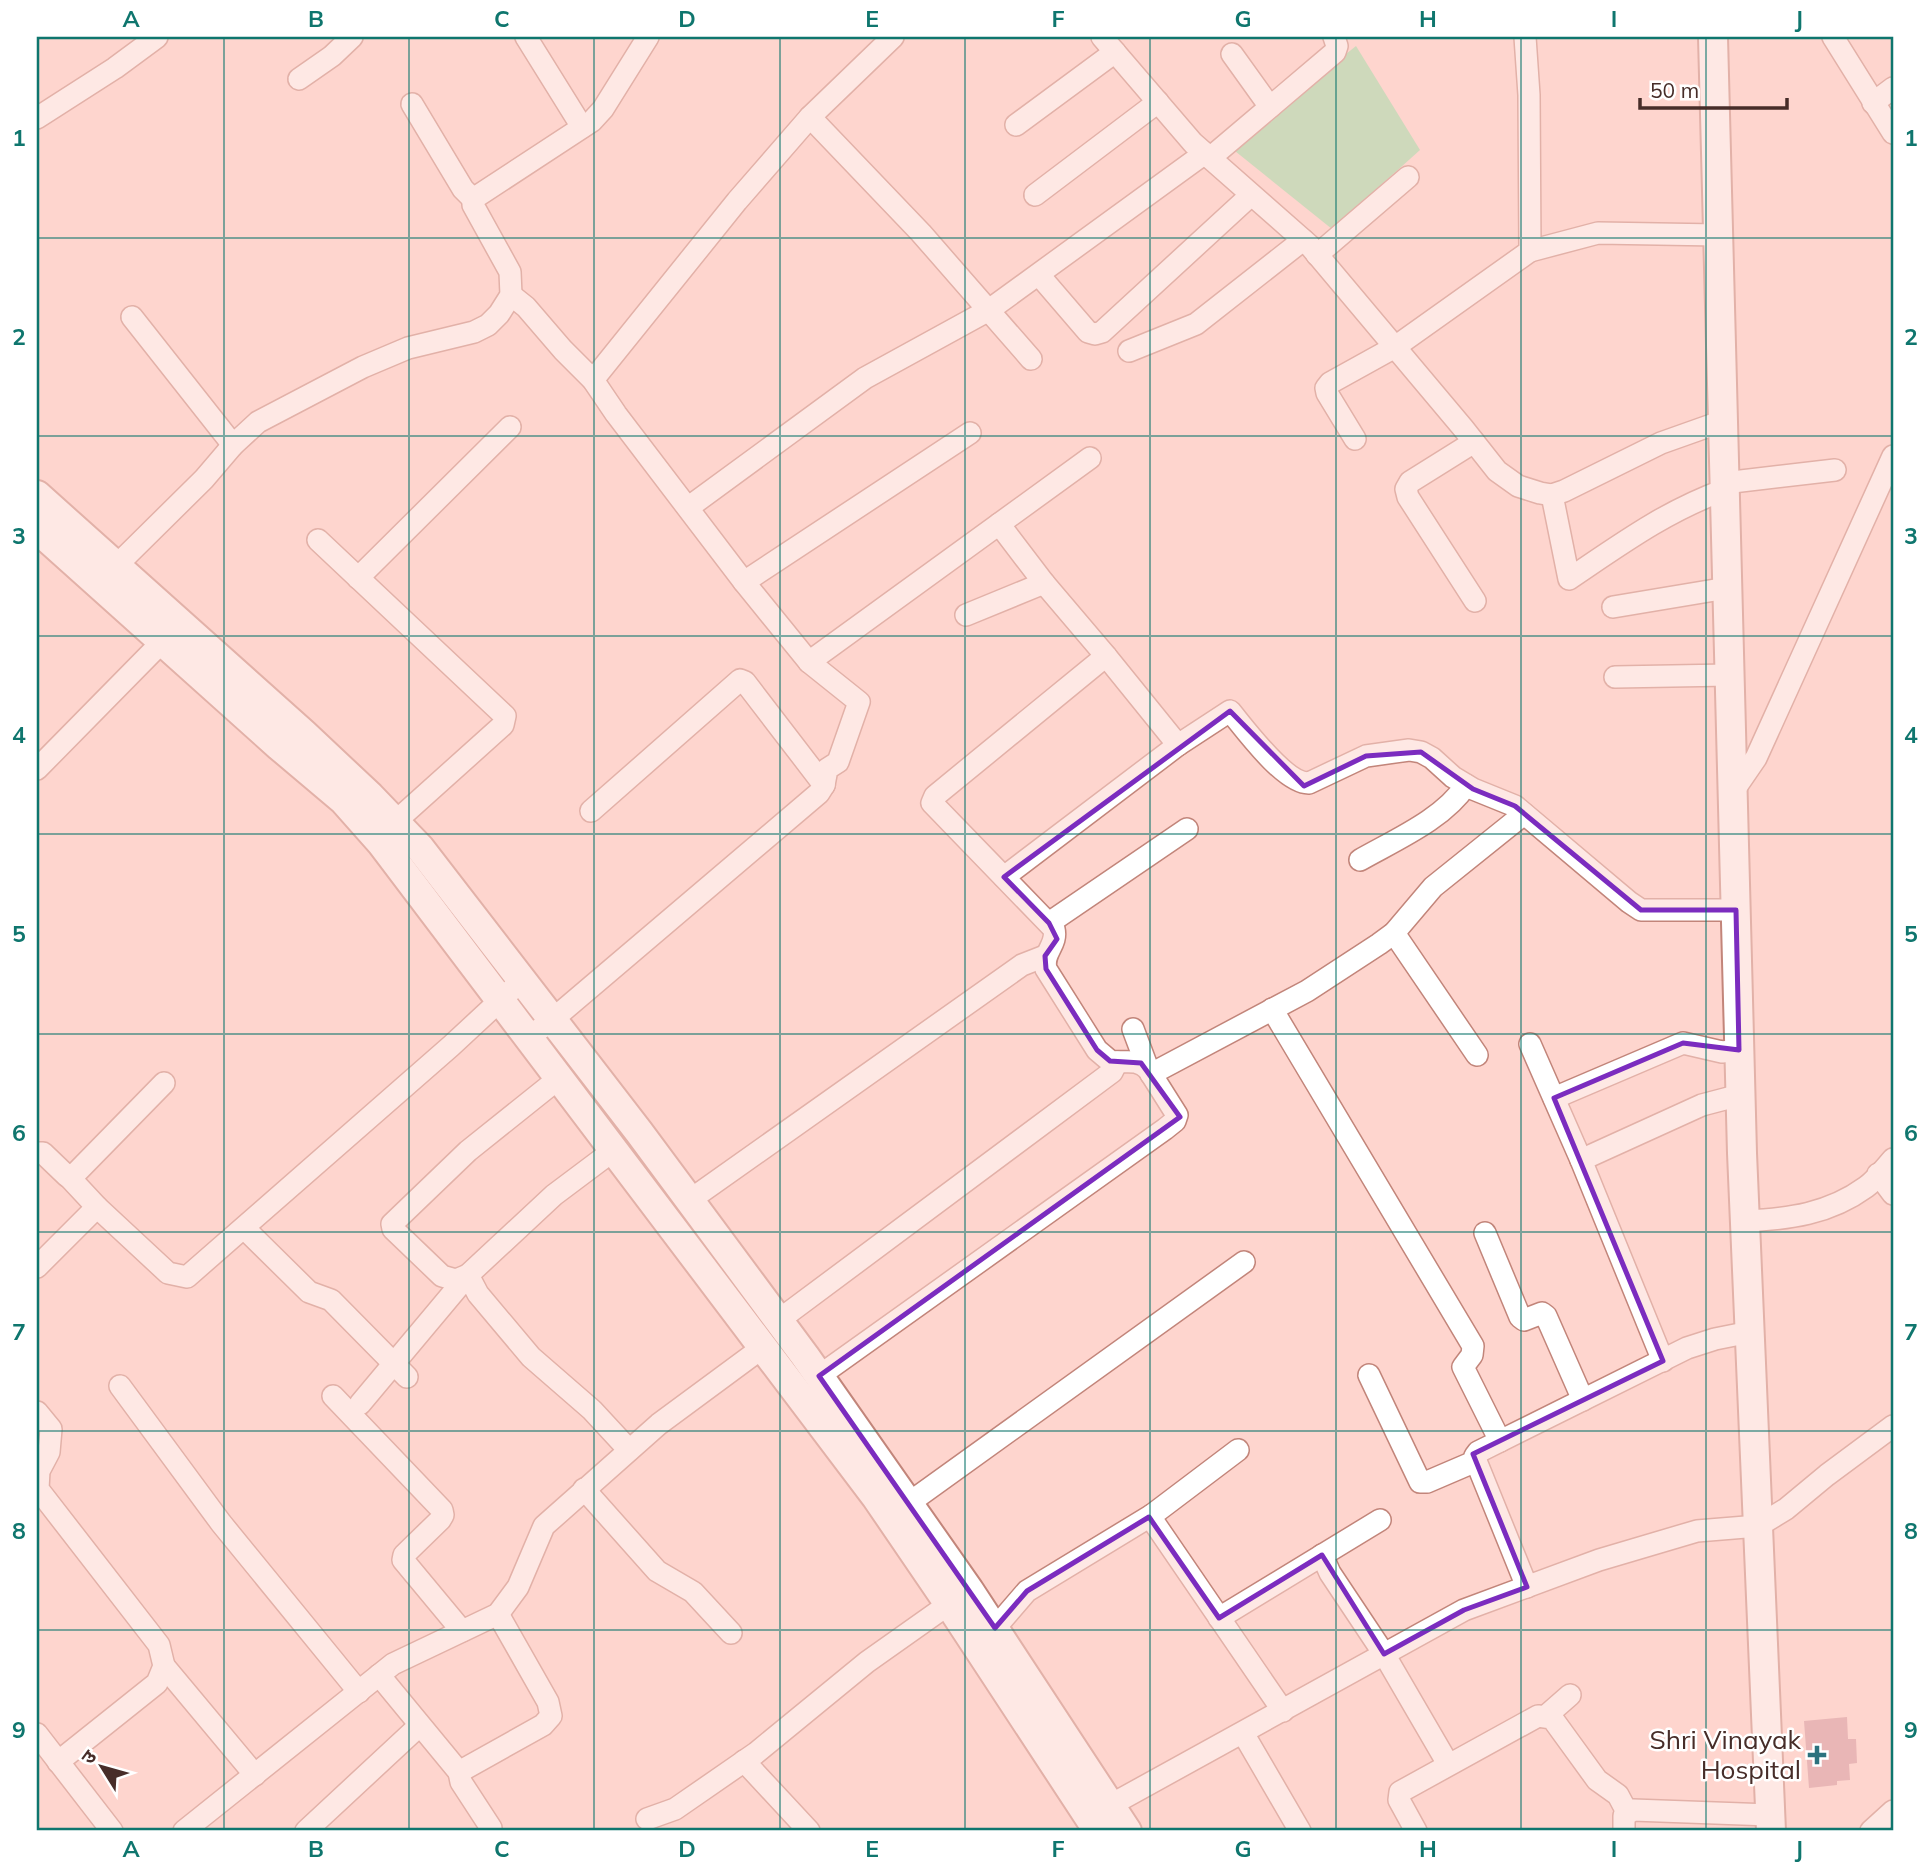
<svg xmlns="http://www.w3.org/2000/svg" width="1930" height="1868" viewBox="0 0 1930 1868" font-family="Mulish,'Noto Sans Devanagari',sans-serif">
<rect width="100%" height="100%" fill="#fed5ce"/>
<path fill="#95dda5" d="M 1356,46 L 1420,150 L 1332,229 L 1230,147 Z"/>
<path fill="#d09199" d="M 1847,1717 L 1848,1739 L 1856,1739 L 1857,1763 L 1849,1764 L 1850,1780 L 1837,1781 L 1837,1785 L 1809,1788 L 1804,1721 Z"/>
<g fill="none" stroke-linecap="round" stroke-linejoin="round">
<defs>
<g id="minor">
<path d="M 526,37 L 582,127"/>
<path d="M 1102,37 L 1193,143 L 1310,246 L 1463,428 L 1497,471 L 1518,486 L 1540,493 L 1552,495 L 1564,491 L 1661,443 L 1723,421"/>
<path d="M 1833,37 L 1893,133"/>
<path d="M 1232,54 L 1270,107"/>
<path d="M 299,79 L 332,56 L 352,37"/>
<path d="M 1873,103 L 1893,88"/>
<path d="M 412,104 L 463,189 L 473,199"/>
<path d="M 810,117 L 921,233 L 1031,359"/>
<path d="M 37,118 L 115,68 L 157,37"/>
<path d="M 1016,125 L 1115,52"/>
<path d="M 1210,158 L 1335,52 L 1337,46 L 1334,37"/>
<path d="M 1035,195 L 1158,102"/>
<path d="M 1530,251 L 1598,233 L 1718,235"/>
<path d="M 1317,255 L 1408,177"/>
<path d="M 1039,275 L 1088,332 L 1095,334 L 1102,332 L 1251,195"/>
<path d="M 511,295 L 526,307 L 563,350 L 593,380 L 616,414 L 744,582 L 809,662 L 859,702 L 838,762 L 827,769 L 824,785"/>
<path d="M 132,317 L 233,445"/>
<path d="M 1129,351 L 1196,324 L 1303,240"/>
<path d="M 593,380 L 737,201 L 810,117 L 893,37"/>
<path d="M 1355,439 L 1327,393 L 1326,388 L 1330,383 L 1395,347 L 1530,251 L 1529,95 L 1525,37"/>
<path d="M 1474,442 L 1410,482 L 1406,489 L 1408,497 L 1475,601"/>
<path d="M 1724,483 L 1835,470"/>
<path d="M 1552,495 L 1569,579 C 1621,544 1666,511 1724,490"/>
<path d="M 689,507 L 865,378 L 989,310 L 1205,153"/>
<path d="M 318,540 L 505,716 L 503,725 L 395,822"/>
<path d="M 116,566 L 204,479 L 233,445 L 258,422 L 363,367 L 408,348 L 474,332 L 488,325 L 499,314 L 511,295 L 510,272 L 473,205 L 473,199 L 592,121 L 603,109 L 648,37"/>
<path d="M 358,578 L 510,427"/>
<path d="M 744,582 L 970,433"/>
<path d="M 1613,607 L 1727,588"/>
<path d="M 966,615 L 1044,583 L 999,524"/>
<path d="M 1106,656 L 1178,745"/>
<path d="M 809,662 L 1090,458"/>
<path d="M 1615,677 L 1729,675"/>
<path d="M 37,769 L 162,642"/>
<path d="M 1732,793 L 1756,758 L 1893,456"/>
<path d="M 1360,860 C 1395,840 1444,819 1466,785"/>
<path d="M 1004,877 L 1178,745 L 1230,711 C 1245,729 1285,784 1309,783 L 1366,756 L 1409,750 L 1421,752 L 1432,758 L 1453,777 L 1473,789 L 1515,806 L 1629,902 L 1641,910 L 1736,910"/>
<path d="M 1049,923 L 1187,829"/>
<path d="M 1394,933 L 1477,1055"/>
<path d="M 1272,1009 L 1473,1346 L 1472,1355 L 1463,1367 L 1500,1441"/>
<path d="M 1133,1029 L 1148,1069"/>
<path d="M 529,1037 L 552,1020 L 819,793 L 824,785 L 745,682 L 740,680 L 591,811"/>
<path d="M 1530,1044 L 1581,1160 L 1663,1361"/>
<path d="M 1151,1074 L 1307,991 L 1379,944 L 1394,933 L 1433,887 L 1524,814"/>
<path d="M 558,1079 L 468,1151 L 392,1224 L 393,1229 L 442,1276 L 456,1280 L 468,1275 L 554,1195 L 614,1150"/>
<path d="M 1554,1098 L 1683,1043 L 1722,1052 L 1739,1050"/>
<path d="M 37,1153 L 43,1153 L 67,1176 L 73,1176 L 164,1083"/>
<path d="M 1581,1160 L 1702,1105 L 1740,1095"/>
<path d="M 1878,1174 L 1893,1194"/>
<path d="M 69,1177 L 97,1207 L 168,1273 L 187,1277 L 451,1046 L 521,981"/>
<path d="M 690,1200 L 1022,965 L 1045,956"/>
<path d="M 1745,1221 C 1789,1219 1829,1214 1866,1187 C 1876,1180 1885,1168 1893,1159"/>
<path d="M 244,1228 L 309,1292 L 331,1300 L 407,1377"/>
<path d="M 1485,1233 L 1520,1317 L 1524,1320 L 1542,1313 L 1546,1316 L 1583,1400"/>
<path d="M 37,1267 L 97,1207"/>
<path d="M 779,1320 L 1112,1072 L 1117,1062"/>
<path d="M 1369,1375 L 1420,1482 L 1427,1482 L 1476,1461"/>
<path d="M 819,1376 L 1165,1129 L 1175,1121 L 1177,1115 L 1148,1069 C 1135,1057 1125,1064 1110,1061 L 1097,1050 L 1046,969 C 1042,952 1058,945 1054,929 L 932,803 L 935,796 L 1106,656 L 1044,583"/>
<path d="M 120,1386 L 221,1523 L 359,1692"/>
<path d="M 333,1396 L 442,1510 L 443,1515 L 440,1520 L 404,1555 L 403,1560 L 462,1631"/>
<path d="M 360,1404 L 468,1275 L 478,1294 L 531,1357 L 592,1410 L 629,1450"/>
<path d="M 37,1412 L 51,1429 L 49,1452 L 39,1471 L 38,1489 L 159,1645 L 164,1666 L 157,1683 L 58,1762"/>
<path d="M 1238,1450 L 1152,1515 L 1151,1518 L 1283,1711"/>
<path d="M 584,1489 L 657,1571 L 693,1592 L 731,1633"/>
<path d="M 909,1503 L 1244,1262"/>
<path d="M 1322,1555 L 1330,1573 L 1384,1654 L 1448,1764"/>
<path d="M 1527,1587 L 1476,1461 L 1475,1456 L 1478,1452 L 1687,1348 L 1715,1339 L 1750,1332"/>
<path d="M 1219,1618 L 1380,1520"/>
<path d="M 995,1628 L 1027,1591 L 1152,1515"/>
<path d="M 164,1666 L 255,1775"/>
<path d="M 379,1675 L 459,1772 L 543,1725 L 551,1716 L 548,1702 L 498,1614"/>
<path d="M 1546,1716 L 1570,1695"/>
<path d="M 1243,1733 L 1300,1831"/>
<path d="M 37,1734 L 112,1831"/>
<path d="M 744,1761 L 809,1831"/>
<path d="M 459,1772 L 461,1782 L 491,1828 L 491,1831"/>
<path d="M 1098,1812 L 1464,1610 L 1599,1560 L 1697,1531 L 1758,1526 L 1786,1509 L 1827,1475 L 1893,1426"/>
<path d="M 647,1819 L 675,1809 L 756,1753 L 867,1662 L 949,1604"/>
<path d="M 184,1831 L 393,1664 L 498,1614 L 518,1587 L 544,1526 L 659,1424 L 762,1348"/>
<path d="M 306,1831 L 419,1726"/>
<path d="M 1416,1831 L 1399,1800 L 1400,1792 L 1538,1716 L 1552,1718 L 1597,1780 L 1618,1795 L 1627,1812"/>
<path d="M 1624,1831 L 1624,1816 L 1633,1810 L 1770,1815"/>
<path d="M 1871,1831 L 1893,1811"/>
</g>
<g id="major">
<path d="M 1713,37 L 1742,1153 L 1771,1831"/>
<path d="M 37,495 L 304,734 L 370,796 L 420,848 L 639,1132 L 805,1356 L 969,1590 L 1127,1831"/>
<path d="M 37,529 L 279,746 L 343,800 L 382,844 L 876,1497 L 949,1604 L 1098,1831"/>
</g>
</defs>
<use href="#minor" stroke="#c2857a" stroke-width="24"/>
<use href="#major" stroke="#c2857a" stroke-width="32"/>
<use href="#minor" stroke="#fff" stroke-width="21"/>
<use href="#major" stroke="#fff" stroke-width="28"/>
</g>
<path d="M0 0H1930V1868H0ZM 1230,711 L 1304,786 L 1366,756 L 1421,752 L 1473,789 L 1515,806 L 1641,910 L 1736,910 L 1739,1050 L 1683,1043 L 1554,1098 L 1663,1361 L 1473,1454 L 1527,1587 L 1464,1610 L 1384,1654 L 1322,1555 L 1219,1618 L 1149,1517 L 1027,1591 L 995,1628 L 819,1376 L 1180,1117 L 1141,1063 L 1110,1061 L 1097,1050 L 1046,969 L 1045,956 L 1057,939 L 1049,923 L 1004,877 Z" fill="#fed5ce" fill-opacity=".55" fill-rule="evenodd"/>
<path fill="none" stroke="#7b2cbf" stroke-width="5" stroke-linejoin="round" d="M 1230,711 L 1304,786 L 1366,756 L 1421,752 L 1473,789 L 1515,806 L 1641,910 L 1736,910 L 1739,1050 L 1683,1043 L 1554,1098 L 1663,1361 L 1473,1454 L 1527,1587 L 1464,1610 L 1384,1654 L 1322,1555 L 1219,1618 L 1149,1517 L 1027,1591 L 995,1628 L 819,1376 L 1180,1117 L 1141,1063 L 1110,1061 L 1097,1050 L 1046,969 L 1045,956 L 1057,939 L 1049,923 L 1004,877 Z"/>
<path fill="none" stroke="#0f766e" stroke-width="2" stroke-opacity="0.55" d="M 224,37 L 224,1831M 409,37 L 409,1831M 594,37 L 594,1831M 780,37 L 780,1831M 965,37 L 965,1831M 1150,37 L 1150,1831M 1336,37 L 1336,1831M 1521,37 L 1521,1831M 1706,37 L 1706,1831M 37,238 L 1893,238M 37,436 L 1893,436M 37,636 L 1893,636M 37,834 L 1893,834M 37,1034 L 1893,1034M 37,1232 L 1893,1232M 37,1431 L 1893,1431M 37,1630 L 1893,1630"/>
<path fill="#2b727e" stroke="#fff" stroke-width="2.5" d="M1813.5 1744.5h7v7h7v7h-7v7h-7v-7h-7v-7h7z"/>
<g text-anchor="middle" stroke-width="5" stroke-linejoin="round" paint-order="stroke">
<g font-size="26" fill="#472d29" stroke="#fff" text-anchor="end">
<text x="1801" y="1749">Shri Vinayak<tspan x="1801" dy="30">Hospital</tspan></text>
</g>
</g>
<rect width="1930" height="1868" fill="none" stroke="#ffffff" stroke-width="77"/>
<g transform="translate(102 1767) rotate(307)" stroke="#ffffff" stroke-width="5" paint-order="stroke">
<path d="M0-5L12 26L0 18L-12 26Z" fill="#472d29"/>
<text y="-10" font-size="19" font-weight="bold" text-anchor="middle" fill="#472d29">उ</text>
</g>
<path d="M1640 98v10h147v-10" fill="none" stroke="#472d29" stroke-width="3.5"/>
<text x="1650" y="98" font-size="21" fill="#472d29" stroke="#ffffff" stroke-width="5" paint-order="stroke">50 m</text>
<rect x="38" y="38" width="1854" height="1791" fill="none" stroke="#0f766e" stroke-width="2.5"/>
<g font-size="23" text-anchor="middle" font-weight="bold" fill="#0f766e">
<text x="131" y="27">A</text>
<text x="316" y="27">B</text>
<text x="502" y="27">C</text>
<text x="687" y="27">D</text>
<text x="872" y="27">E</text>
<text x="1058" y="27">F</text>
<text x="1243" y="27">G</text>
<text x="1428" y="27">H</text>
<text x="1614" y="27">I</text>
<text x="1799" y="27">J</text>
<text x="19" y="146">1</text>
<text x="1911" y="146">1</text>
<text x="19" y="345">2</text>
<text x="1911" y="345">2</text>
<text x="19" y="544">3</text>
<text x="1911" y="544">3</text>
<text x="19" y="743">4</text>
<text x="1911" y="743">4</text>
<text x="19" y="942">5</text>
<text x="1911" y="942">5</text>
<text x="19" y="1141">6</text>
<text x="1911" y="1141">6</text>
<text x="19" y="1340">7</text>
<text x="1911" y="1340">7</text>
<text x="19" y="1539">8</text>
<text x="1911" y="1539">8</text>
<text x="19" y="1738">9</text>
<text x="1911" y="1738">9</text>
<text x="131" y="1857">A</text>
<text x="316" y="1857">B</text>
<text x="502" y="1857">C</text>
<text x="687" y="1857">D</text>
<text x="872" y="1857">E</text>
<text x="1058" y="1857">F</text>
<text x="1243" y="1857">G</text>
<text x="1428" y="1857">H</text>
<text x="1614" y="1857">I</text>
<text x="1799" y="1857">J</text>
</g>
</svg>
